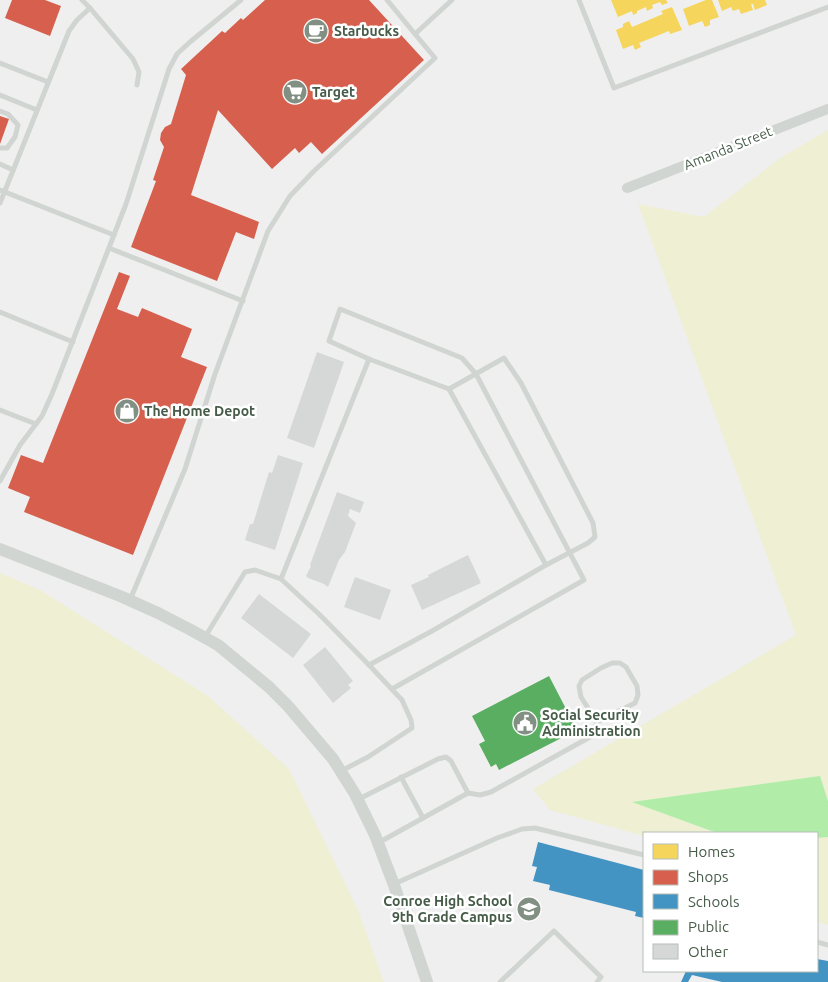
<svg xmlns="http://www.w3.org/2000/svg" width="828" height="982" viewBox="0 0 828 982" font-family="Ubuntu,sans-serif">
<rect width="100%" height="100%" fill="#f0eff0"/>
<g fill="#eeefd3">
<path d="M 828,130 L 828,801 L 820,777 L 634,802 L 717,833 L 644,833 L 644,836 L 550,810 L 533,789 L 796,635 L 638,204 L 704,217 L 780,158 Z"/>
<path d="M 0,573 L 40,590 L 208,696 L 289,769 L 358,910 L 384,982 L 0,982 Z"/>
<path d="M 828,837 L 828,925 L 817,922 L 817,838 Z"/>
</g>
<path fill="#b1eda8" d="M 820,776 L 828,801 L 828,837 L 817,838 L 817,833 L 717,833 L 632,802 Z"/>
<g fill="#f6d55c">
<path d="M 611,0 L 666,0 L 668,3 L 662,5 L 660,2 L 652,5 L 653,8 L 647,11 L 646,7 L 637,11 L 637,13 L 633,15 L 632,11 L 618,17 Z"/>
<path d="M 706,0 L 712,0 L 719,17 L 710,20 L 710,25 L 705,27 L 702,21 L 689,26 L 683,9 Z"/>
<path d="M 718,0 L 765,0 L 767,5 L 755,10 L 753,4 L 751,4 L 753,10 L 741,14 L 739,9 L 733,11 L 731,7 L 722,11 Z"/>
<path d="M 672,7 L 682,30 L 670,34 L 669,31 L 639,43 L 641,47 L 635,50 L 633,45 L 623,49 L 616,30 L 623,27 L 623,24 L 629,21 L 632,27 L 663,14 L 661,11 Z"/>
</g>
<g fill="#d6604d">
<path d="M 12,0 L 45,0 L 61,6 L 50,36 L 5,18 Z"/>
<path d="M 265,0 L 369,0 L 424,60 L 322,154 L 311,142 L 299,153 L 295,148 L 272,169 L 218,110 L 191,195 L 259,222 L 254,239 L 236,232 L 217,281 L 131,247 L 156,181 L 153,180 L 164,147 L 160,140 L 161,133 L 165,127 L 171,124 L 186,75 L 181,69 L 222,31 L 225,33 L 241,18 L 243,20 Z"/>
<path d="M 0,116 L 9,119 L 0,144 Z"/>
<path d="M 119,272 L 130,276 L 117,309 L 138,317 L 142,308 L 192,329 L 181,357 L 207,367 L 133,555 L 24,512 L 30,497 L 8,488 L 21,455 L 43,463 Z"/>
</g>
<g fill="#4393c3">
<path d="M 538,842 L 644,870 L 644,918 L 635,916 L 636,912 L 549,890 L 550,885 L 533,881 L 537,867 L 532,866 Z"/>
<path d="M 817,959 L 828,961 L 828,982 L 722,982 L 692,975 L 688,982 L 681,982 L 686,971 L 817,971 Z"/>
</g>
<path fill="#5aae61" d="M 549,676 L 577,730 L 499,770 L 496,764 L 491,767 L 479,744 L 485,741 L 472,716 Z"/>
<g fill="#d5d8d6">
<path d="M 317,352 L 344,362 L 314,448 L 287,438 Z"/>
<path d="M 278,455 L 303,463 L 275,550 L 245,540 L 250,524 L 253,524 L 269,472 L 272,473 Z"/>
<path d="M 337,492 L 364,502 L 360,513 L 350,509 L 348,516 L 356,523 L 345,552 L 339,560 L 328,587 L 324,584 L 308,578 L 306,576 L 311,566 L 310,565 Z"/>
<path d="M 468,555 L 481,583 L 422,610 L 411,585 L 429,577 L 428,575 Z"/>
<path d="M 355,577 L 391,590 L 380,620 L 344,607 Z"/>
<path d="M 259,594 L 311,634 L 293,658 L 241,618 Z"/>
<path d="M 325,647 L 353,681 L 348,685 L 351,688 L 333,703 L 303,665 Z"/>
</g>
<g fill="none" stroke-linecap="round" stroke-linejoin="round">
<g stroke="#d1d5d1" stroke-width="5">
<path d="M 387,0 L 415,34 L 452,0"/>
<path d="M 579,0 L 614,88 L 828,7"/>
<path d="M 90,8 L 133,59 L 139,72 L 137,85"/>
<path d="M 0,63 L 48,82"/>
<path d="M 0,95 L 37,110"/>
<path d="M 0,111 L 8,114 L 18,125 L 15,137 L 7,148 L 0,148"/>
<path d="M 0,164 L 13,170"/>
<path d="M 0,190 L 114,235"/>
<path d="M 0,203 L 69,31 L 77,20 L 90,8 L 82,0"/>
<path d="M 109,248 L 243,301"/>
<path d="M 0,312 L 73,342"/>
<path d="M 369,359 L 449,389 L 546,565 L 432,631 L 369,665"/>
<path d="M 449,389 L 504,358 L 521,383 L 593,523 L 595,537 L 588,543 L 546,565"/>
<path d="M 0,410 L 36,424"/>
<path d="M 0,481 L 20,445 L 42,416 L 52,394 L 126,204 L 169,69 L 177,54 L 190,42 L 241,0"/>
<path d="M 281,579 L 369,359 L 329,341 L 340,309 L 462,358 L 476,374 L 584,580 L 392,689"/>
<path d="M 130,600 L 185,469 L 215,374 L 268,231 L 290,196 L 314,171 L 435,58 L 415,34"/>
<path d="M 205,637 L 245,572 L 255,570 L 281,579 L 320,615 L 369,665 L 402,700 L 411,720 L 412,728 L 368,757 L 341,771"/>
<path d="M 401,777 L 423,818"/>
<path d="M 468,793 L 480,795 L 491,792 L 590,737 L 597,722 L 635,703 L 638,695 L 637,686 L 626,667 L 620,663 L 612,663 L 601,668 L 582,680 L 579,686 L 581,697 L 597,722"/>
<path d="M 359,799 L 438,759 L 446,757 L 451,761 L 468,793 L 378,843"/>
<path d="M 394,884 L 497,838 L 522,829 L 535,828 L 644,855"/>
<path d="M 817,942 L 828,945"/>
<path d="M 500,982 L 554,931 L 601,977 L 597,982"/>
</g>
<path stroke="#d1d5d1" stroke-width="10" d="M 627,188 L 828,109"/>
<path stroke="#d1d5d1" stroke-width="12" d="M 0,549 L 120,596 L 158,613 L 191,630 L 218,645 L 269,687 L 288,706 L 333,759 L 355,794 L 375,835 L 394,885 L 427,982"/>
</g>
<defs>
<symbol id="cafe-disc" viewBox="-11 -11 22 22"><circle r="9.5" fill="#828f83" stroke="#fff"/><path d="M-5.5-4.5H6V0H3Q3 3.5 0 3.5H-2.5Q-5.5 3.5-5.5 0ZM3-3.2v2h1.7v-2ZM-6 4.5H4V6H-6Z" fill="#fff"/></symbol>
<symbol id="supermarket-disc" viewBox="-11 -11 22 22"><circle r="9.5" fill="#828f83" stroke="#fff"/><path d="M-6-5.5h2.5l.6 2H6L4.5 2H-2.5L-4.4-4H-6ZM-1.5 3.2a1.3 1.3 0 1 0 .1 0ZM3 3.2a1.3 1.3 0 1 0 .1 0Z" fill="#fff"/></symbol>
<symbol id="shop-disc" viewBox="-11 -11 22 22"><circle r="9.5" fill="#828f83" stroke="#fff"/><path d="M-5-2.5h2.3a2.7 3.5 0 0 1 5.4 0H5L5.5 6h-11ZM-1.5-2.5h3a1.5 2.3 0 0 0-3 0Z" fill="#fff"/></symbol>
<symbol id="civic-disc" viewBox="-11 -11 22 22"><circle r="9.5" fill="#828f83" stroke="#fff"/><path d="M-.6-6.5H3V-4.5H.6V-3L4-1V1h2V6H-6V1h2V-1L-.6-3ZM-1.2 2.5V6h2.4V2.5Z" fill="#fff"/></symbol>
<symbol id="school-disc" viewBox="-11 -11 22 22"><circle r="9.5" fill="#828f83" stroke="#fff"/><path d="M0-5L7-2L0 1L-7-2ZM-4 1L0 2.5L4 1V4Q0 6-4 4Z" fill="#fff"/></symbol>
</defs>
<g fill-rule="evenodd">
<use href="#cafe-disc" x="302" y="17" width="28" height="28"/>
<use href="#supermarket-disc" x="281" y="78" width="28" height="28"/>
<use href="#shop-disc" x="113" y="397" width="28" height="28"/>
<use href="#civic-disc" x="511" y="709" width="28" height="28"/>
<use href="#school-disc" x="515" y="895" width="28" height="28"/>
</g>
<g text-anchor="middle" stroke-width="5" stroke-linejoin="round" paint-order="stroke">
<g font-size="14" font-weight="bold" fill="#465c49" stroke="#fff" text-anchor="start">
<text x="334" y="36">Starbucks</text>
<text x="312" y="97">Target</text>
<text x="144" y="416">The Home Depot</text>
<text x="542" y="720">Social Security<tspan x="542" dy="16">Administration</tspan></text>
<text x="512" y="906" text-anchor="end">Conroe High School<tspan x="512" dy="16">9th Grade Campus</tspan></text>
</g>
<g font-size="14" fill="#465c49" stroke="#fff">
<text transform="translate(728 148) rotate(-22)" y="5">Amanda Street</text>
</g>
</g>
<rect x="643" y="832" width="175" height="140" fill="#ffffff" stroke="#b5beb6"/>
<rect x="653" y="844" width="25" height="15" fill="#f6d55c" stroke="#b5beb6"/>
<text x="688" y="857" font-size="15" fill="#465c49">Homes</text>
<rect x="653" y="870" width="25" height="15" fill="#d6604d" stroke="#b5beb6"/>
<text x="688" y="882" font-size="15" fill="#465c49">Shops</text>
<rect x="653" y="894" width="25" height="15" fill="#4393c3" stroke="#b5beb6"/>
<text x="688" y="907" font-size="15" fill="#465c49">Schools</text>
<rect x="653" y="920" width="25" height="15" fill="#5aae61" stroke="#b5beb6"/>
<text x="688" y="932" font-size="15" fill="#465c49">Public</text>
<rect x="653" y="944" width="25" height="15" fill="#d5d8d6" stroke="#b5beb6"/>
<text x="688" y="957" font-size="15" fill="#465c49">Other</text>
</svg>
